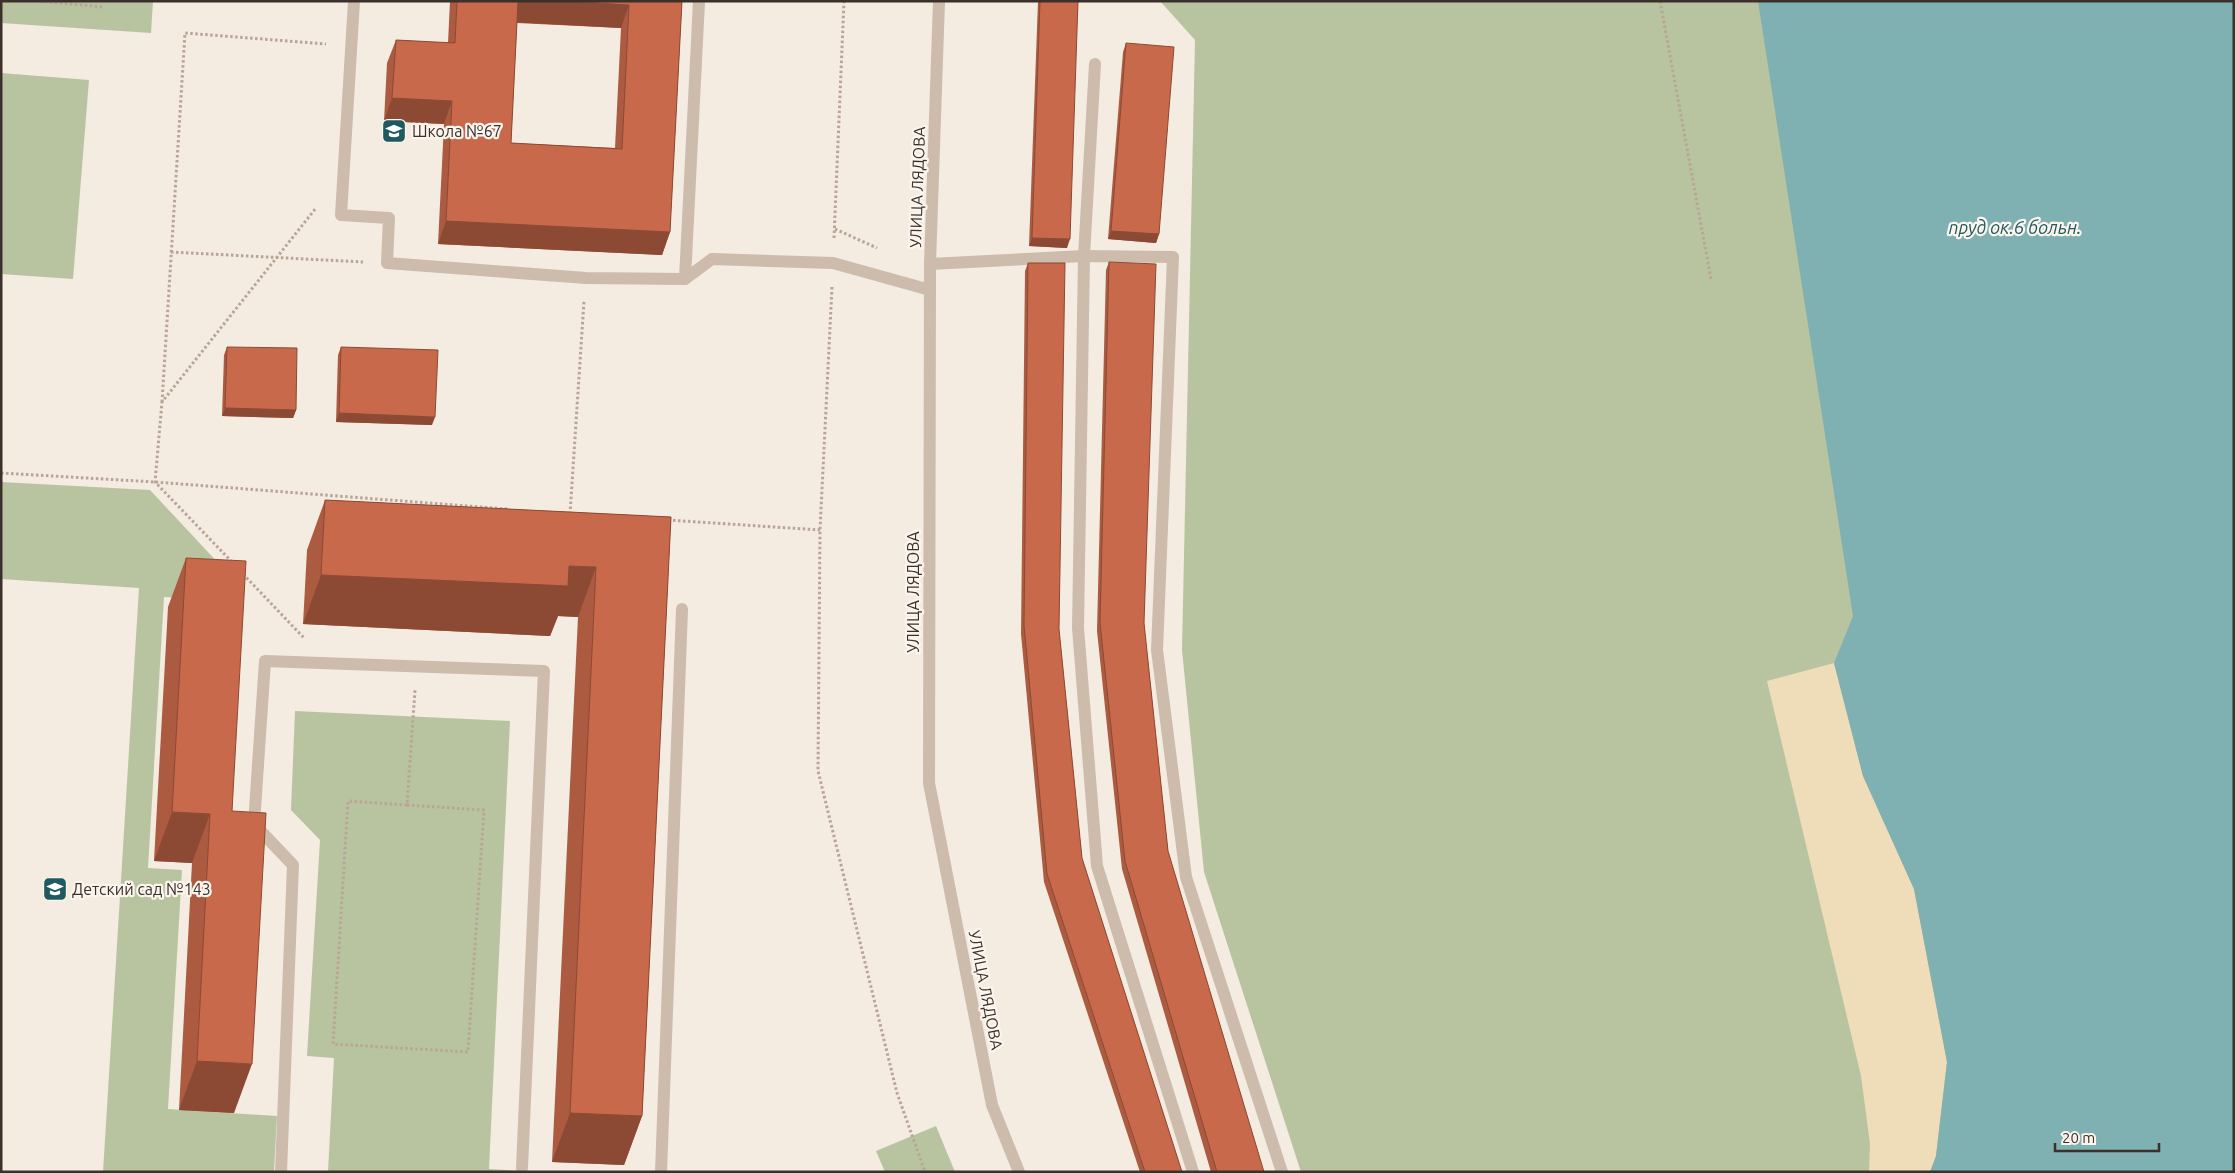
<svg xmlns="http://www.w3.org/2000/svg" width="2235" height="1173" viewBox="0 0 2235 1173" font-family="Ubuntu,sans-serif">
<rect width="100%" height="100%" fill="#f4ebe1"/>
<g fill="#b8c4a0">
<path d="M 1,1 L 153,1 L 151,33 L 1,23 Z"/>
<path d="M 1160,1 L 2234,1 L 2234,1172 L 1301,1172 L 1204,872 L 1182,650 L 1195,40 Z"/>
<path d="M 1,73 L 89,80 L 73,279 L 1,274 Z"/>
<path d="M 1,482 L 150,490 L 235,581 L 234,600 L 164,597 L 148,868 L 182,870 L 168,1109 L 277,1116 L 274,1172 L 103,1172 L 139,588 L 1,579 Z"/>
<path d="M 295,711 L 510,721 L 489,1169 L 535,1172 L 328,1172 L 334,1058 L 307,1056 L 320,840 L 291,810 Z"/>
<path d="M 936,1126 L 955,1172 L 885,1172 L 876,1151 Z"/>
</g>
<path fill="#efdcb8" d="M 1834,663 L 1863,776 L 1914,889 L 1947,1062 L 1936,1156 L 1930,1172 L 1869,1172 L 1870,1144 L 1861,1076 L 1767,681 Z"/>
<path fill="#7fb0b2" d="M 1758,1 L 2234,1 L 2234,1172 L 1930,1172 L 1936,1156 L 1947,1062 L 1914,889 L 1863,776 L 1834,663 L 1853,616 Z"/>
<g fill="none" stroke-linecap="round" stroke-linejoin="round">
<g stroke="#b9a596" stroke-width="3" stroke-dasharray="2.5 2.5" stroke-linecap="butt">
<path d="M 40,1 L 102,7"/>
<path d="M 1660,1 L 1711,279"/>
<path d="M 835,229 L 877,248"/>
<path d="M 834,238 L 844,1"/>
<path d="M 171,252 L 363,262"/>
<path d="M 832,287 L 820,530 L 818,771 L 897,1093 L 925,1172"/>
<path d="M 162,402 L 185,33 L 326,44"/>
<path d="M 1,473 L 155,482 L 507,509"/>
<path d="M 570,514 L 584,301"/>
<path d="M 668,520 L 820,530"/>
<path d="M 232,562 L 155,482 L 162,402 L 316,208"/>
<path d="M 243,574 L 304,638"/>
<path d="M 407,805 L 348,801 L 333,1044 L 468,1052 L 484,810 L 407,805 L 415,690"/>
</g>
<g stroke="#cdbbac" stroke-width="12">
<path d="M 354,1 L 341,215 L 389,218 L 387,263 L 586,278 L 685,279 L 699,1"/>
<path d="M 1095,64 L 1084,256 L 1078,628 L 1097,866 L 1193,1172"/>
<path d="M 930,264 L 1084,256 L 1173,257 L 1157,650 L 1186,877 L 1282,1172"/>
<path d="M 685,279 L 712,259 L 833,263 L 930,290"/>
<path d="M 281,1172 L 293,865 L 254,824 L 265,661 L 544,671 L 522,1168"/>
<path d="M 661,1172 L 682,609"/>
</g>
<path stroke="#cdbbac" stroke-width="12" d="M 939,1 L 930,264 L 929,783 L 992,1105 L 1019,1172"/>
</g>
<g fill="#ac5a40" fill-rule="evenodd">
<path d="M 450,1 L 682,1 L 670,232 L 662,255 L 438,244 L 444,124 L 384,121 L 387,63 L 396,40 L 448,43 ZM 517,23 L 621,28 L 615,148 L 511,143 Z"/>
<path d="M 1038,1 L 1078,1 L 1067,248 L 1029,246 Z"/>
<path d="M 1126,43 L 1159,234 L 1156,243 L 1108,239 L 1123,52 Z"/>
<path d="M 1109,262 L 1144,623 L 1168,851 L 1264,1172 L 1211,1172 L 1122,869 L 1097,631 L 1106,270 Z"/>
<path d="M 1028,263 L 1059,629 L 1082,858 L 1182,1172 L 1140,1172 L 1044,882 L 1021,634 L 1025,271 Z"/>
<path d="M 227,347 L 296,410 L 293,418 L 222,416 L 224,355 Z"/>
<path d="M 341,347 L 432,425 L 336,422 L 338,355 Z"/>
<path d="M 325,500 L 671,517 L 642,1116 L 624,1165 L 552,1162 L 578,617 L 558,616 L 550,636 L 303,624 L 307,550 Z"/>
<path d="M 186,558 L 232,811 L 234,1113 L 179,1110 L 192,863 L 154,861 L 168,607 Z"/>
</g>
<g fill="#8c4a34">
<path d="M 517,1 L 563,1 L 629,5 L 621,28 L 510,22 Z"/>
<path d="M 392,98 L 452,101 L 444,124 L 384,121 Z"/>
<path d="M 446,221 L 670,232 L 662,255 L 438,244 Z"/>
<path d="M 1111,231 L 1159,234 L 1156,243 L 1108,239 Z"/>
<path d="M 1032,238 L 1070,239 L 1067,248 L 1029,246 Z"/>
<path d="M 225,408 L 296,410 L 293,418 L 222,416 Z"/>
<path d="M 339,413 L 435,417 L 432,425 L 336,422 Z"/>
<path d="M 569,566 L 596,567 L 578,617 L 558,616 L 550,636 L 303,624 L 321,575 Z"/>
<path d="M 172,812 L 210,814 L 192,863 L 154,861 Z"/>
<path d="M 197,1061 L 252,1064 L 234,1113 L 179,1110 Z"/>
<path d="M 570,1113 L 642,1116 L 624,1165 L 552,1162 Z"/>
</g>
<g fill="#c8694b" stroke="#8c4a34">
<path d="M 457,1 L 518,1 L 511,143 L 622,149 L 629,5 L 563,1 L 682,1 L 670,232 L 446,221 L 452,101 L 392,98 L 396,40 L 455,43 Z"/>
<path d="M 1040,1 L 1078,1 L 1070,239 L 1032,238 Z"/>
<path d="M 1126,43 L 1174,47 L 1159,234 L 1111,231 Z"/>
<path d="M 1109,262 L 1156,264 L 1144,623 L 1168,851 L 1264,1172 L 1217,1172 L 1125,861 L 1100,623 Z"/>
<path d="M 1028,263 L 1065,263 L 1059,629 L 1082,858 L 1182,1172 L 1145,1172 L 1047,874 L 1024,625 Z"/>
<path d="M 227,347 L 297,348 L 296,410 L 225,408 Z"/>
<path d="M 341,347 L 438,350 L 435,417 L 339,413 Z"/>
<path d="M 325,500 L 671,517 L 642,1116 L 570,1113 L 596,567 L 569,566 L 568,586 L 321,575 Z"/>
<path d="M 186,558 L 246,561 L 232,811 L 266,813 L 252,1064 L 197,1061 L 210,814 L 172,812 Z"/>
</g>
<defs>
<symbol id="school-square" viewBox="-11 -11 22 22"><rect x="-9" y="-9" width="18" height="18" rx="4" fill="#1f5a5e" stroke="#fbf5ee"/><path d="M0-5L7-2L0 1L-7-2ZM-4 1L0 2.5L4 1V4Q0 6-4 4Z" fill="#fff"/></symbol>
</defs>
<g fill-rule="evenodd">
<use href="#school-square" x="380" y="117" width="28" height="28"/>
<use href="#school-square" x="41" y="875" width="28" height="28"/>
</g>
<g text-anchor="middle" stroke-width="4.5" stroke-linejoin="round" paint-order="stroke">
<g font-size="16" fill="#3b302b" stroke="#fbf5ee" text-anchor="start">
<text x="412" y="137">Школа №67</text>
<text x="72" y="895">Детский сад №143</text>
</g>
<g font-size="16" fill="#3b302b" stroke="#fbf5ee">
<text transform="translate(917 187) rotate(-88)" y="6">УЛИЦА ЛЯДОВА</text>
<text transform="translate(913 592) rotate(-90)" y="6">УЛИЦА ЛЯДОВА</text>
<text transform="translate(986 990) rotate(79)" y="6">УЛИЦА ЛЯДОВА</text>
</g>
<g font-size="18" font-style="italic" fill="#1f5a5e" stroke="#fbf5ee">
<text x="2015" y="234">пруд ок.6 больн.</text>
</g>
</g>
<rect width="2235" height="1173" fill="none" stroke="#3b302b" stroke-width="5"/>
<path d="M2055 1143v8h104v-8" fill="none" stroke="#3b302b" stroke-width="2.5"/>
<text x="2062" y="1143" font-size="15" fill="#3b302b" stroke="#fbf5ee" stroke-width="4" paint-order="stroke">20 m</text>
</svg>
